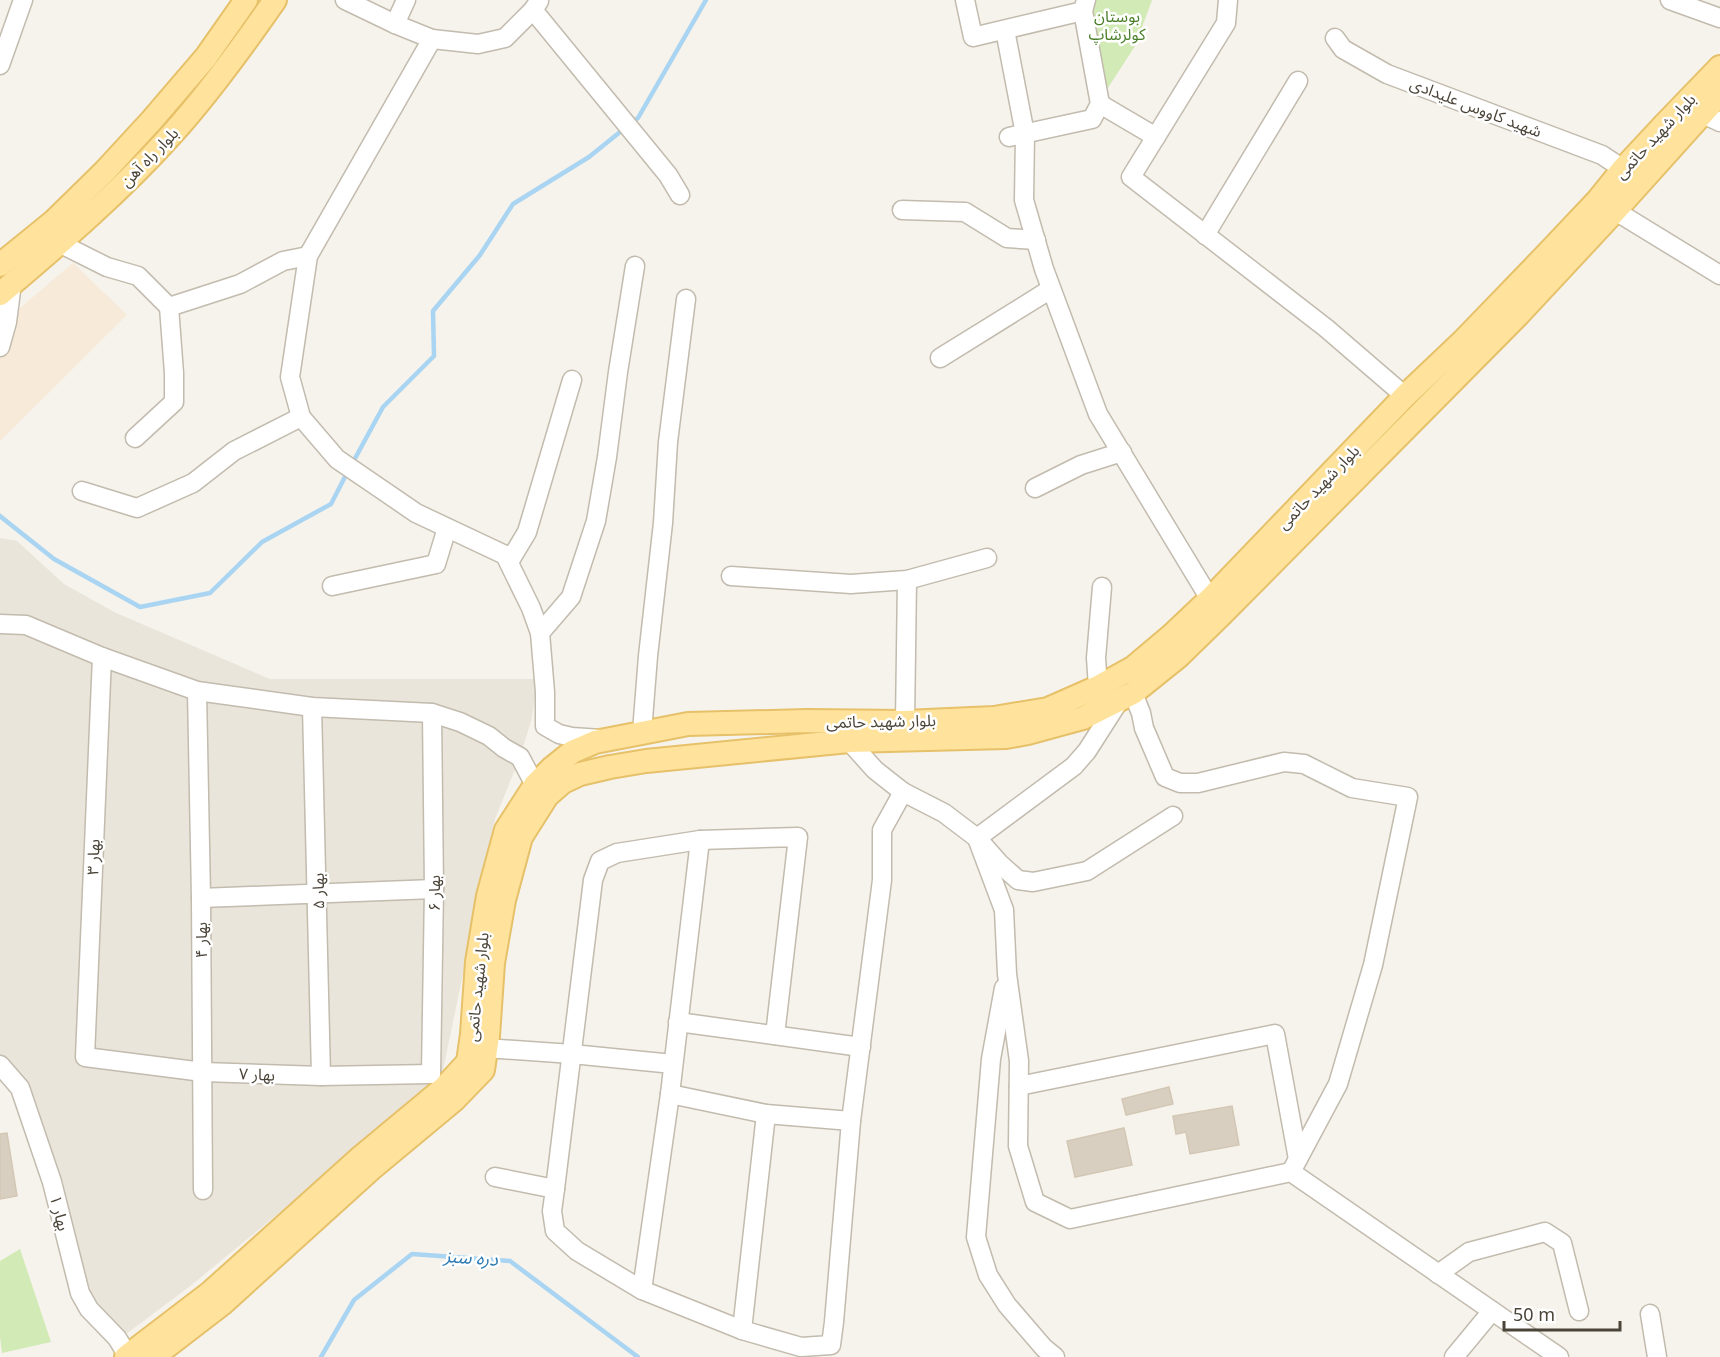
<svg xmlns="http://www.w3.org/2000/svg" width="1720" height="1357" viewBox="0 0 1720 1357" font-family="'Noto Sans','Noto Sans Arabic',sans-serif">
<rect width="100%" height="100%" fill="#f6f3ec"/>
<path fill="#eae5da" d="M 0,538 L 17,541 L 64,584 L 114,612 L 270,679 L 537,679 L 532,718 L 520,757 L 495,819 L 441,1080 L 189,1287 L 126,1334 L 92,1303 L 20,1088 L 0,1069 Z"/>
<path fill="#f7ead8" d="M 73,263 L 127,315 L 0,441 L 0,325 Z"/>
<g fill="#d2eab5">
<path d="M 1091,0 L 1152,0 L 1135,46 L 1104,94 L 1092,22 Z"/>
<path d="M 20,1249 L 51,1342 L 2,1353 L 0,1337 L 0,1261 Z"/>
</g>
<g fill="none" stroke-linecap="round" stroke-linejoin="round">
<g stroke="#a9d4f2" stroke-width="4.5">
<path d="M 631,123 L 638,118 L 706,0"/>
<path d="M 352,464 L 383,407 L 434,356 L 433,311 L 480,255 L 513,204 L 589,157 L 625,128"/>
<path d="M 0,516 L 54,559 L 140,607 L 210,593 L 262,542 L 331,504 L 348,471"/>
<path d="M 321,1357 L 354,1300 L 412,1254 L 510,1261 L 638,1357"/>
</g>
</g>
<g fill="#d8cfc1" stroke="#d3c7b4" stroke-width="1.5">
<path d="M 1169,1087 L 1173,1104 L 1126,1115 L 1122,1099 Z"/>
<path d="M 1232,1106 L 1239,1145 L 1190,1154 L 1186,1132 L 1176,1134 L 1173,1116 Z"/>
<path d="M 1124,1128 L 1132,1165 L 1075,1177 L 1067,1141 Z"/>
<path d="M 7,1133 L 17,1196 L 0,1199 L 0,1134 Z"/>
</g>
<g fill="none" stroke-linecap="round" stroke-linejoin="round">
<defs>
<g id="minor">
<path d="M 345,0 L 395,24 L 432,39 L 478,44 L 505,38 L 533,10 L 539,1"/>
<path d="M 965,0 L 973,37 L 1083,11 L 1086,0"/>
<path d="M 1228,0 L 1226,23 L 1131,177 L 1326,328 L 1405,396"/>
<path d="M 1670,0 L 1720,18"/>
<path d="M 533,10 L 668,175 L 680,195"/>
<path d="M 395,24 L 406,0"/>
<path d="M 1005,30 L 1025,134 L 1024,200 L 1044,269 L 1098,414 L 1210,599 L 1218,609"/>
<path d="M 1335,38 L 1343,49 L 1387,74 L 1602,155 L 1623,169"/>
<path d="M 432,39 L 308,256 L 290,377 L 301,417 L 337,459 L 416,513 L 505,555 L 531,608 L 540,633 L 545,692 L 545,726 L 559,734 L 572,737 L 601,739"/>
<path d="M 0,65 L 23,0"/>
<path d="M 1100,104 L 1156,137"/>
<path d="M 1703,114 L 1720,122"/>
<path d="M 1009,137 L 1092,119 L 1100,104 L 1083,11"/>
<path d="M 1604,204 L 1720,275"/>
<path d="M 902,210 L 965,212 L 1007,238 L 1036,240"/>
<path d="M 1205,235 L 1298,81"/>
<path d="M 59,243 L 107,267 L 138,276 L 169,307 L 240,284 L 283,261 L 308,256"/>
<path d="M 0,347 L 7,322 L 12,283"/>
<path d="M 940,358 L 1051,289"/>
<path d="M 135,438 L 174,402 L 174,373 L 169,307"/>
<path d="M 1035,488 L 1081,465 L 1122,452"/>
<path d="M 82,491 L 137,508 L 193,483 L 234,451 L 301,417"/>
<path d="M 509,562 L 527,532 L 572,380"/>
<path d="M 731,576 L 851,584 L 907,580 L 987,558"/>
<path d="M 332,586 L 436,564 L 447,528"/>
<path d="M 0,624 L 26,625 L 102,657 L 197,691 L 312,707 L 432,713 L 460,722 L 489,736 L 504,748 L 520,757 L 535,785"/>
<path d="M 540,633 L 571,597 L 596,521 L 607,457 L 618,372 L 635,266"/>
<path d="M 102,657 L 85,1057 L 203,1072 L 321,1076 L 431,1074"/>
<path d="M 1098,687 L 1096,658 L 1102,587"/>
<path d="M 197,691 L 201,898 L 203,1190"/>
<path d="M 1133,693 L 1141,713 L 1144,728 L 1165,777 L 1180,783 L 1198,783 L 1284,762 L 1304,764 L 1352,788 L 1408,797 L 1373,965 L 1338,1084 L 1291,1172"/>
<path d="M 312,707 L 321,1076"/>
<path d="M 905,722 L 907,580"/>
<path d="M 642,732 L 648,656 L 663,523 L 668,442 L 686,299"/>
<path d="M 849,741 L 875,770 L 903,792 L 944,813 L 977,838 L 999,863 L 1018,880 L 1033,882 L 1087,871 L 1173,816"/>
<path d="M 977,838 L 1004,910 L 1007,974 L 1019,1061 L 1018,1146 L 1035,1202 L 1070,1219 L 1291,1172 L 1559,1357"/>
<path d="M 977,838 L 1074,766 L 1087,751 L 1119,701"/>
<path d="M 201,898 L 434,889"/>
<path d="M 1004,988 L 991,1059 L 976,1237 L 988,1275 L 1007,1305 L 1044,1348 L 1055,1357"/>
<path d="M 678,1022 L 861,1047"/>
<path d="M 486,1048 L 572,1054 L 673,1064"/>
<path d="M 0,1065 L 20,1088 L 52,1182 L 80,1293 L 89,1309 L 117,1338 L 128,1356"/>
<path d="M 431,1074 L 434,889 L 432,713"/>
<path d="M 1019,1086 L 1275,1034 L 1298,1159"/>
<path d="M 670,1094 L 766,1114 L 851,1121"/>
<path d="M 495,1177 L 555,1189 L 552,1211 L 555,1231 L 577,1251 L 642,1290 L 742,1330 L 801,1347 L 831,1345 L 834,1322 L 851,1121 L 882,880 L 882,830 L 903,792"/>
<path d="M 555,1189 L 593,880 L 600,861 L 617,853 L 700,840 L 798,837 L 775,1035"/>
<path d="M 1438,1274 L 1469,1252 L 1545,1232 L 1562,1243 L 1579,1311"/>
<path d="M 642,1290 L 670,1094 L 700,840"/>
<path d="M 1650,1314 L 1657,1357"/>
<path d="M 742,1330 L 766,1114"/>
<path d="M 1454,1357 L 1492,1311"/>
</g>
<g id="major">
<path d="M 0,265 L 54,221 L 105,171 L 152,120 L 206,57 L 246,0"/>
<path d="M 0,294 C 60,243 119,193 172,134 C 210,92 243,46 275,0"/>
<path d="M 126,1357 L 211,1292 L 361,1157 L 444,1088 L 468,1062 L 472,1034 L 477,962 L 488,896 L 506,830 L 535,785 L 552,768 L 572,752 L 595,742 L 688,724 L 807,721 L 905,722 L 994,718 L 1048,709 L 1098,687 L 1134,667 L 1172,635 L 1210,599 L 1405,396 L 1463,341 L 1546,255 L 1598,200 L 1623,169 L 1664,125 L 1720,67"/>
<path d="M 153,1357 L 222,1304 L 371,1169 L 454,1100 L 483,1070 L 488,1036 L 493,963 L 504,900 L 521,837 L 547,796 L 563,782 L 580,774 L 610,767 L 646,761 L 849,741 L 1006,737 L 1028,733 L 1083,718 L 1133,693 L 1179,656 L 1222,614 L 1519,314 L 1614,212 L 1720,94"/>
</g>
</defs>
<use href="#minor" stroke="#c2bbae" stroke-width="21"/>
<use href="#major" stroke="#e6c16a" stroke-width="26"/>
<use href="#minor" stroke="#fff" stroke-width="18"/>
<use href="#major" stroke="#ffe39c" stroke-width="22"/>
</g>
<g text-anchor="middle" stroke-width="5" stroke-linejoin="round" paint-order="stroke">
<g font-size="16" fill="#4a7f2a" stroke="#fff">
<text x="1117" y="22">بوستان<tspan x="1117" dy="18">کولرشاپ</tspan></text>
</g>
<g font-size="16" fill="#4b4439" stroke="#fff">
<text transform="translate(1476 107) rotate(21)" y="6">شهید کاووس علیدادی</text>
<text transform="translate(1655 136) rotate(-47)" y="6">بلوار شهید حاتمی</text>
<text transform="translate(149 157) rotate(-46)" y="6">بلوار راه آهن</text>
<text transform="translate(1318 487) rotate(-46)" y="6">بلوار شهید حاتمی</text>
<text transform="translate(881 721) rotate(-1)" y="6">بلوار شهید حاتمی</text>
<text transform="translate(93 857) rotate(-88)" y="6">بهار ۳</text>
<text transform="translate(318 891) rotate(-91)" y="6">بهار ۵</text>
<text transform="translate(434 893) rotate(-90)" y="6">بهار ۶</text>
<text transform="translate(201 940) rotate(-90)" y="6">بهار ۴</text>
<text transform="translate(477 987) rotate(-84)" y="6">بلوار شهید حاتمی</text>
<text transform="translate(257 1074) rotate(2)" y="6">بهار ۷</text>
<text transform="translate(60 1213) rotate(76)" y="6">بهار ۱</text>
</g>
<g font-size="18" font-style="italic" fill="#2e7ab2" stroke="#fff">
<text transform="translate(471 1258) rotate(4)" y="6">دره سبز</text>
</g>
</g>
<path d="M1504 1321v9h116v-9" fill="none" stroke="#4b4439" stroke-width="3"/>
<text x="1513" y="1321" font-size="18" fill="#4b4439" stroke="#ffffff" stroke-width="4.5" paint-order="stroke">50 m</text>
</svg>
